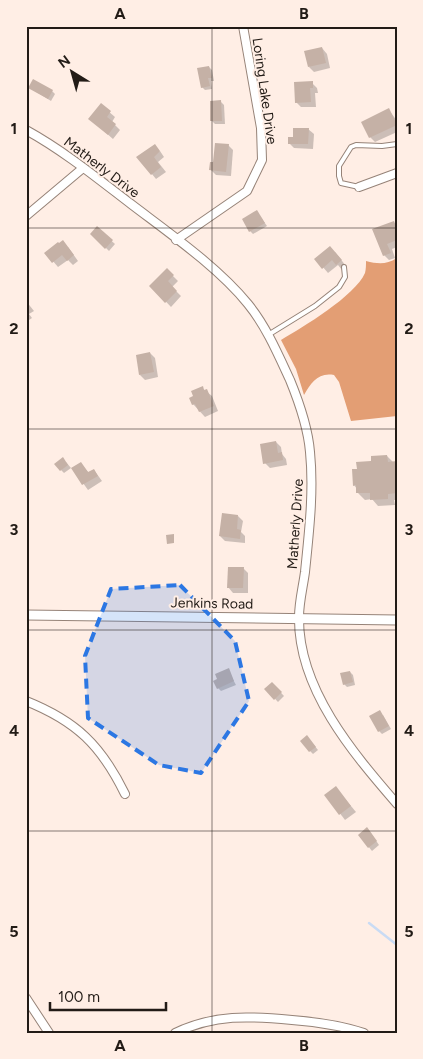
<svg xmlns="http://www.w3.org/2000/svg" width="423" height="1059" viewBox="0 0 423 1059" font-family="Figtree,sans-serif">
<rect width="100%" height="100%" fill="#ffeee5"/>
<path fill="#e39e74" d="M 397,258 L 397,416 L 351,421 L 339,382 L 334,375 C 318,372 311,383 304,395 L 296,369 L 281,340 C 303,327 355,296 365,273 C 366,269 366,265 366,261 C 378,264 386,265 397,258 Z"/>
<g fill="#0003">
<path d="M 322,48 L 327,54 L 330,68 L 314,72 L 309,67 Z"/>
<path d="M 209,67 L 212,70 L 214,81 L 211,81 L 212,89 L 205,90 L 202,87 Z"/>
<path d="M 312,83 L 317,88 L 318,93 L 315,93 L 316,107 L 301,107 L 296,102 Z"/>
<path d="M 30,88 L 52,91 L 55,94 L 51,101 Z"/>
<path d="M 221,102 L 224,105 L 225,124 L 215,124 L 212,121 Z"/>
<path d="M 101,105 L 115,117 L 112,122 L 120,130 L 113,139 L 90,119 Z"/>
<path d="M 389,110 L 397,121 L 397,132 L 375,142 L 370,137 L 363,122 Z"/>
<path d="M 308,129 L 314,134 L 313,149 L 294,148 L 289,143 L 294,138 Z"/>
<path d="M 228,145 L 233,150 L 231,176 L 216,175 L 211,170 Z"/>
<path d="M 160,151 L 164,157 L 158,162 L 166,172 L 156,179 L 138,157 Z"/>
<path d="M 257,212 L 267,226 L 253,234 L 250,231 Z"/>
<path d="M 393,222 L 397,226 L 397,247 L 392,249 L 395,258 L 389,260 L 384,255 L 374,230 Z"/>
<path d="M 97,228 L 115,244 L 109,251 L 92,234 Z"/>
<path d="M 68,247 L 78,261 L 73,265 L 68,260 L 58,267 L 46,253 Z"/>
<path d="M 335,252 L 346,266 L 342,270 L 338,265 L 328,273 L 316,259 Z"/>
<path d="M 167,270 L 178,281 L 172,287 L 181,296 L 171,307 L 151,286 Z"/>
<path d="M 26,301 L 34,311 L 29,314 L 32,318 L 29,320 L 26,318 Z"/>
<path d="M 150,353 L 155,358 L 158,377 L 145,380 L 140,375 Z"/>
<path d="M 202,388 L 212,396 L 218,411 L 205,417 L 193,404 Z"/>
<path d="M 276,442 L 281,447 L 282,454 L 286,459 L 287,465 L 270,468 L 265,463 Z"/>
<path d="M 387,456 L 394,463 L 397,463 L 397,500 L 394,500 L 395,505 L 378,506 L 372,499 L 365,500 L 358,493 L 357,489 L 354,485 L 358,470 Z"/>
<path d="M 66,462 L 71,468 L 64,473 L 61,470 Z"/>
<path d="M 81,464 L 89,473 L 94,470 L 102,481 L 88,490 L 73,469 Z"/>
<path d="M 238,516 L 243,521 L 241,532 L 245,536 L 245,543 L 225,541 L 220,536 Z"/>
<path d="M 243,568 L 248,573 L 248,593 L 233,593 L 228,587 Z"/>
<path d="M 228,670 L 236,685 L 221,691 L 218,688 Z"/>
<path d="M 350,672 L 353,675 L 355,685 L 347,687 L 344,684 Z"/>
<path d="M 272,683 L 284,696 L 278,702 L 266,689 Z"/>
<path d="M 383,715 L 391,729 L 382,734 L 379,731 Z"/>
<path d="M 310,740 L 318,750 L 313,754 L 310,751 Z"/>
<path d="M 336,788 L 356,812 L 345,820 L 326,795 Z"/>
<path d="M 370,832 L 379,845 L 372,851 L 359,835 Z"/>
</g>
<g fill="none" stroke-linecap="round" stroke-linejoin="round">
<path stroke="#c9dbf4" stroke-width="2.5" d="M 369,923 L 397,945"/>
</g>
<g fill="#c5b1a6">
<path d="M 322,47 L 326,63 L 308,67 L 304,51 Z"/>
<path d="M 209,66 L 212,78 L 208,78 L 210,86 L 201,88 L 197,68 Z"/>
<path d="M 33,79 L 53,90 L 48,99 L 28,88 Z"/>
<path d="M 313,81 L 313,88 L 310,88 L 311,102 L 295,103 L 294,82 Z"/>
<path d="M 221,100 L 222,121 L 210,121 L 210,101 Z"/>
<path d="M 101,103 L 111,111 L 107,117 L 116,124 L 108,135 L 88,119 Z"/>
<path d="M 389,108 L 397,125 L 369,138 L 361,122 Z"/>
<path d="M 293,128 L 309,128 L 308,144 L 288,144 L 288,137 L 293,137 Z"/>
<path d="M 215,143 L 229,144 L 226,172 L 209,170 L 210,162 L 213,162 Z"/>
<path d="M 155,144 L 160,151 L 154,157 L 161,167 L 151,175 L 136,157 Z"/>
<path d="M 257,210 L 265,223 L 249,232 L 242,219 Z"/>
<path d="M 394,221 L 397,229 L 397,240 L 387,244 L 391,253 L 383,256 L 372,229 Z"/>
<path d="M 97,226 L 113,240 L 105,249 L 90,234 Z"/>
<path d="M 63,240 L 74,255 L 67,261 L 62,255 L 52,263 L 44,253 L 58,242 L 59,243 Z"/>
<path d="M 330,246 L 342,260 L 336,265 L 332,260 L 322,269 L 314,259 Z"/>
<path d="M 167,268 L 174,275 L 168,281 L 177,291 L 165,303 L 149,286 Z"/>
<path d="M 150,352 L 154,372 L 139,375 L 136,355 Z"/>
<path d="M 203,386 L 204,390 L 207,389 L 214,406 L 199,412 L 195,404 L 192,405 L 189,398 L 193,396 L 191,391 Z"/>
<path d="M 276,441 L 278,453 L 282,452 L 283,460 L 263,464 L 260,444 Z"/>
<path d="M 387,455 L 388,462 L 397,461 L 397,493 L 388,494 L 388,499 L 370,500 L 370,493 L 356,493 L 356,485 L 353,486 L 352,469 L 357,469 L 356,462 L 371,461 L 371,456 Z"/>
<path d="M 63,457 L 68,465 L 60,471 L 54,464 Z"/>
<path d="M 81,462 L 88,472 L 94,469 L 98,476 L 82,485 L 71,468 Z"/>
<path d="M 222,513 L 238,515 L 237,529 L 241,530 L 240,539 L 219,536 Z"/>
<path d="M 174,534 L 174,543 L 167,544 L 166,535 Z"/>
<path d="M 228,567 L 244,567 L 243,588 L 227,588 Z"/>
<path d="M 229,668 L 234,681 L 217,689 L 213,681 L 217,679 L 215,674 Z"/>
<path d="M 350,671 L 353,682 L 343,685 L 340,673 Z"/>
<path d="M 272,682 L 282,692 L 274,700 L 264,689 Z"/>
<path d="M 380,710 L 389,726 L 378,732 L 369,716 Z"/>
<path d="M 307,735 L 316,747 L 309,752 L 300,741 Z"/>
<path d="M 336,786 L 351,806 L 339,815 L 324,795 Z"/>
<path d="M 367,827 L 377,841 L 368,848 L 358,835 Z"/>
</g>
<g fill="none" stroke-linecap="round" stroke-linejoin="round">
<defs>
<g id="service">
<path d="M 359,187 L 341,183 L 339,176 L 339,166 L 351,147 L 356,145 L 382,146 L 397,144"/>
<path d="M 268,335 L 315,306 L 339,287 L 345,277 L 344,267"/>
</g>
<g id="minor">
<path d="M 26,130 C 64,151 97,178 131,204 C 169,233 218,267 248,304 C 266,326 278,354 290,380 C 299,402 308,427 310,452 C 314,492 309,532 305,572 C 303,587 299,602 299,617 C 298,689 353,753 397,804"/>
<path d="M 359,187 L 397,173"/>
<path d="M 26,216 L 83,168"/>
<path d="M 176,240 L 247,191 L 262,160 L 261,128 L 243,26"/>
<path d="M 26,701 C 76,721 101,745 125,794"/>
<path d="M 26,998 L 49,1033"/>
<path d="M 175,1033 C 215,1014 249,1016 292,1020 C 317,1022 340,1025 364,1033"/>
</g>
<path id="tertiary" d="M 26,615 L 397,620"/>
</defs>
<use href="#service" stroke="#968378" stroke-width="6"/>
<use href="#minor" stroke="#968378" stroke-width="10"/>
<use href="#tertiary" stroke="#968378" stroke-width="11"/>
<use href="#service" stroke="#fff" stroke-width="4"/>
<use href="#minor" stroke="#fff" stroke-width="8"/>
<use href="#tertiary" stroke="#fff" stroke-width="9"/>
</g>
<path fill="#2c77e3" fill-opacity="0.2" stroke="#2c77e3" stroke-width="4" stroke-dasharray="10 6" stroke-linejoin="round" d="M 180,585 L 235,641 L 249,701 L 201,773 L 159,765 L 88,718 L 85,656 L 111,589 Z"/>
<path fill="none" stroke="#221b16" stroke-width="1" stroke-opacity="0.55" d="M 212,26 L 212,1033M 26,228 L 397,228M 26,429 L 397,429M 26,630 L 397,630M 26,831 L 397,831"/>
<g text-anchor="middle" stroke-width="4" stroke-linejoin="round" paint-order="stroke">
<g font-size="14" fill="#221b16" stroke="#ffeee5">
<text transform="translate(265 91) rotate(82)" y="5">Loring Lake Drive</text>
<text transform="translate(102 167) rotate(37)" y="5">Matherly Drive</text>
<text transform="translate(295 524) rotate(-86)" y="5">Matherly Drive</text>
<text transform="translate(212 603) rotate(1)" y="5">Jenkins Road</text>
</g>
</g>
<rect width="423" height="1059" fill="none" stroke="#ffeee5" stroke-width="55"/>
<g transform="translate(72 72) rotate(323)" stroke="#ffeee5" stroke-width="4" paint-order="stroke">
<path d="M0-4L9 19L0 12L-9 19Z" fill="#221b16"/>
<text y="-8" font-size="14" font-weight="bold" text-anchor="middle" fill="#221b16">N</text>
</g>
<path d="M50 1002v8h116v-8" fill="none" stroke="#221b16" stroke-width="2.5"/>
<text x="58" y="1002" font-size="15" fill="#221b16" stroke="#ffeee5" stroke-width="4" paint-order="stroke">100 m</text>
<rect x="28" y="28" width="368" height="1004" fill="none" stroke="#221b16" stroke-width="2"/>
<g font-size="16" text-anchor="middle" font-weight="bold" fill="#221b16">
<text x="120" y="19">A</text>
<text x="304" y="19">B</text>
<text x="14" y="134">1</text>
<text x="409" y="134">1</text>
<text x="14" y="334">2</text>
<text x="409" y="334">2</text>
<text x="14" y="535">3</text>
<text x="409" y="535">3</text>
<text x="14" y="736">4</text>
<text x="409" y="736">4</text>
<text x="14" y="937">5</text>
<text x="409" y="937">5</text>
<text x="120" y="1051">A</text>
<text x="304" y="1051">B</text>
</g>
</svg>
